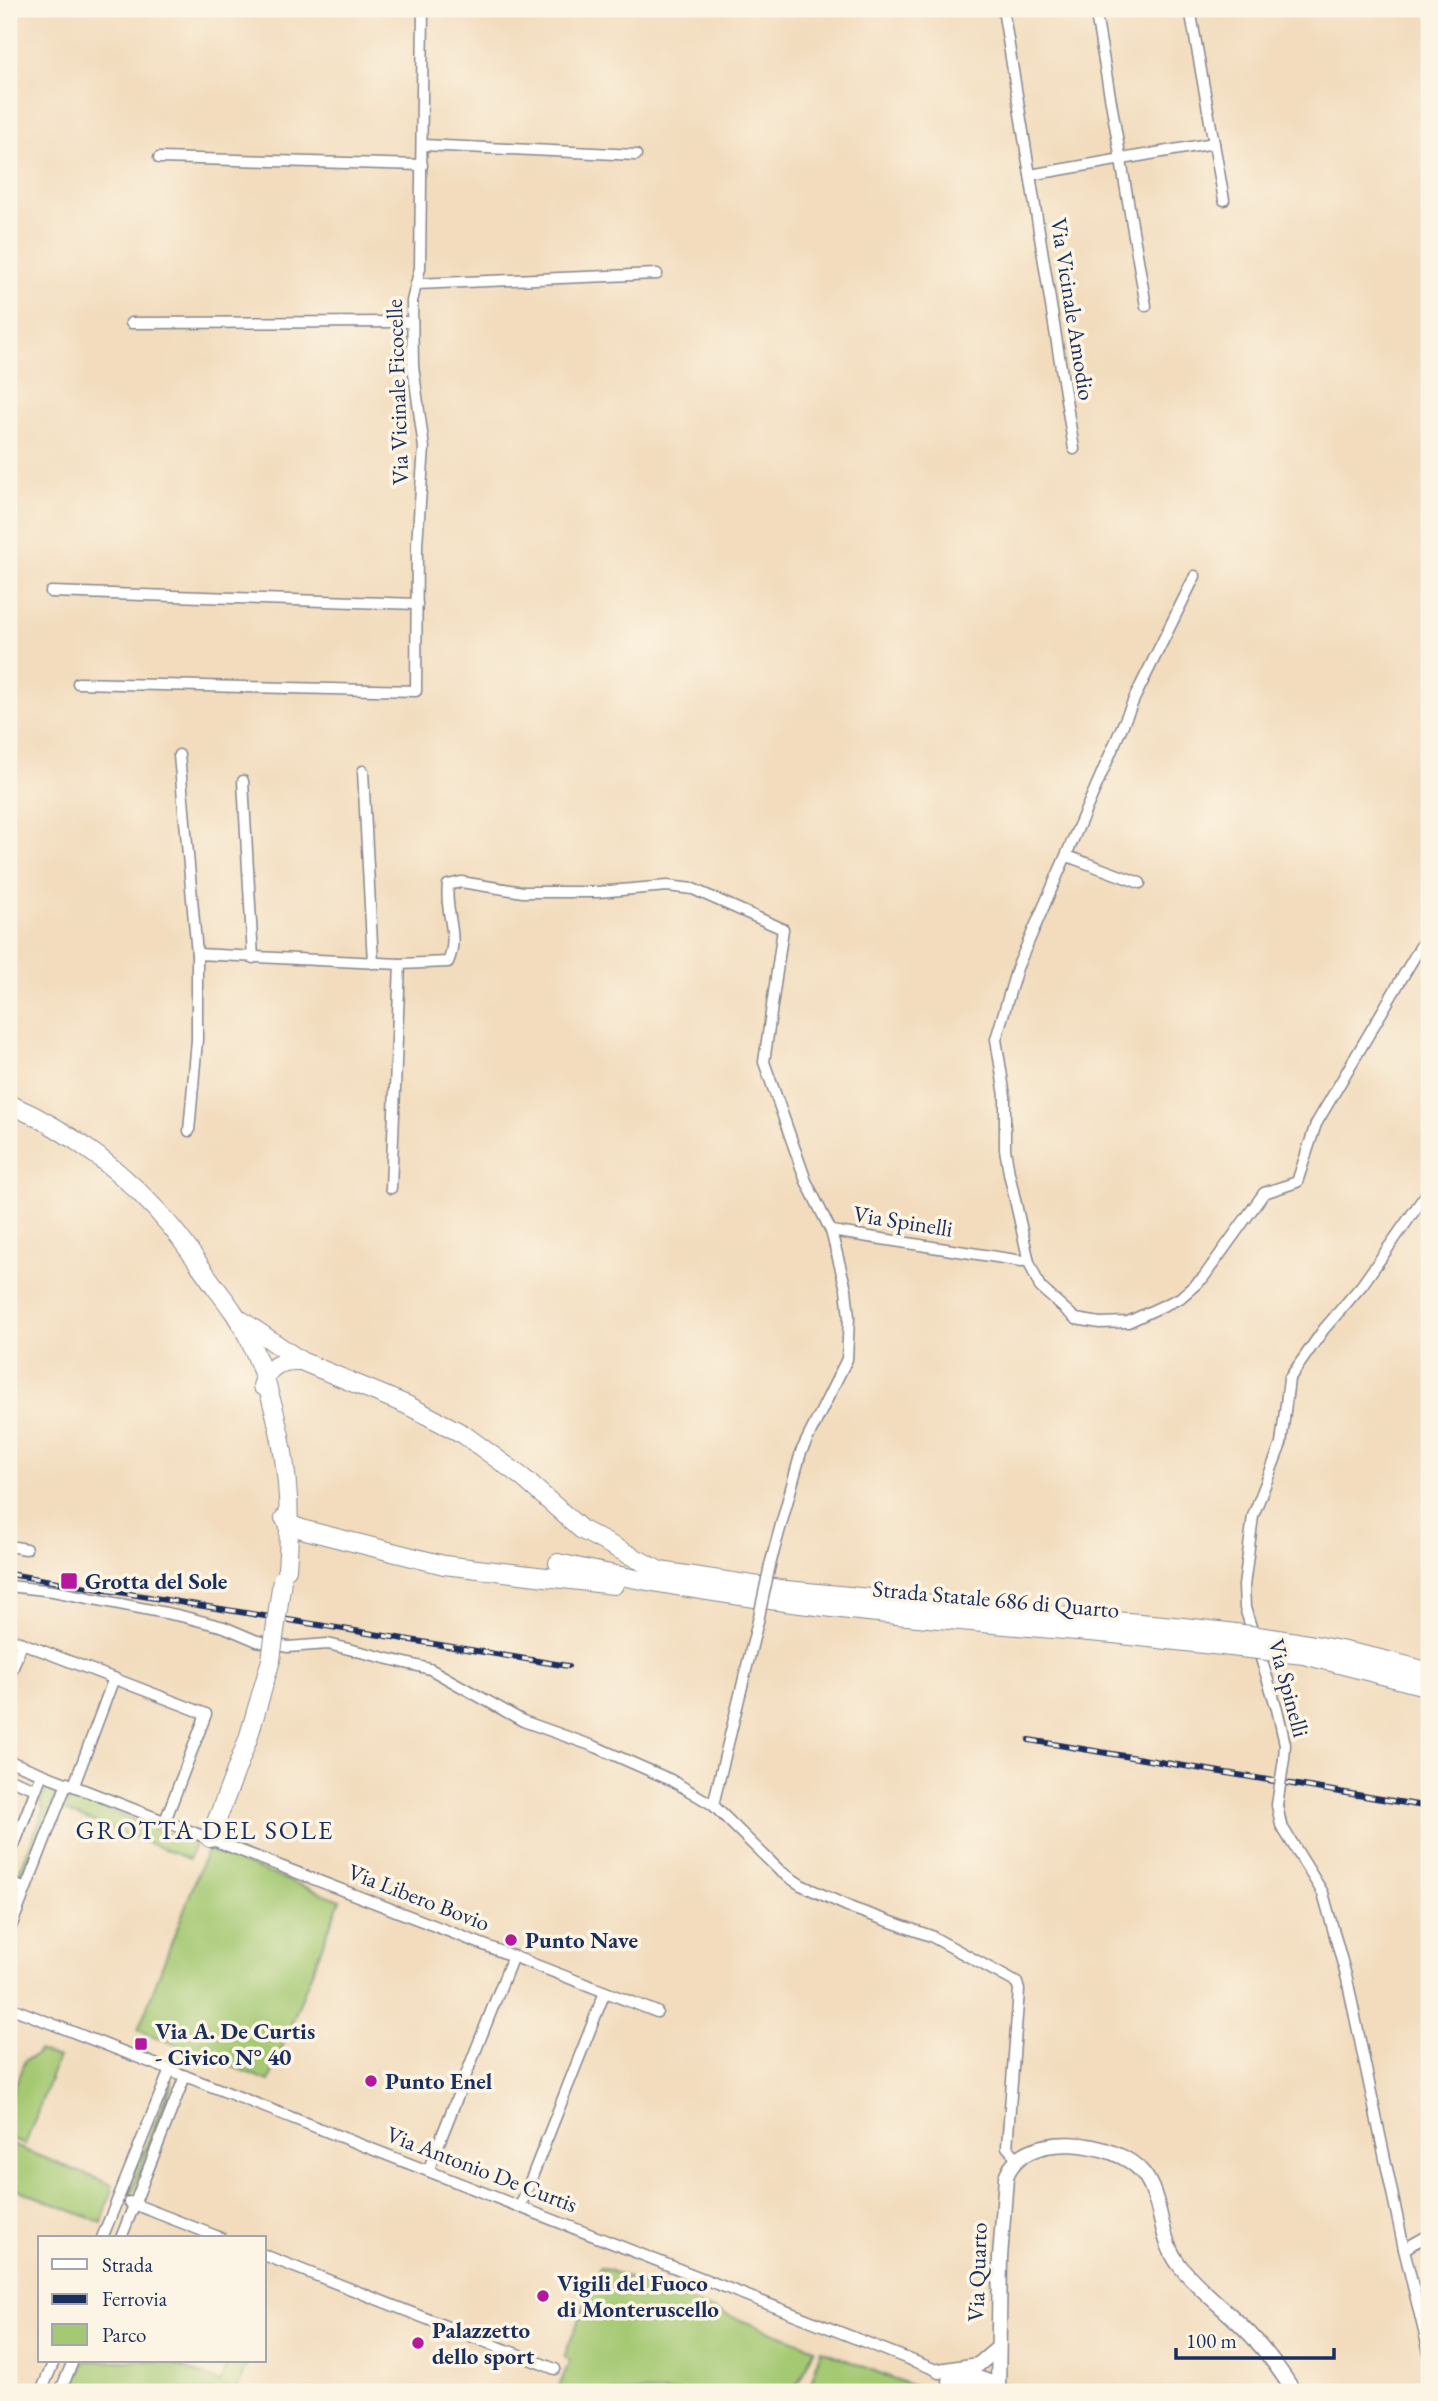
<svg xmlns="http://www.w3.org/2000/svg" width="1438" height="2401" viewBox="0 0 1438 2401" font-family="'EB Garamond',serif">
<rect width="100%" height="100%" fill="#fcf5e5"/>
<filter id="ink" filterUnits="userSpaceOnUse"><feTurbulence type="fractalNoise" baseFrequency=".0143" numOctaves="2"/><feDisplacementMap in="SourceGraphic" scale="14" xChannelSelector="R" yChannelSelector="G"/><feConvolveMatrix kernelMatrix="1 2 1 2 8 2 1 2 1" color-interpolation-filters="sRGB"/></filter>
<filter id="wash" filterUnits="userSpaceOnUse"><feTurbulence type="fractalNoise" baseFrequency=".00686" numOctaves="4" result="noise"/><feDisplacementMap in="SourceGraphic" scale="28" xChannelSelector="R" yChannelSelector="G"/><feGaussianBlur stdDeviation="1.57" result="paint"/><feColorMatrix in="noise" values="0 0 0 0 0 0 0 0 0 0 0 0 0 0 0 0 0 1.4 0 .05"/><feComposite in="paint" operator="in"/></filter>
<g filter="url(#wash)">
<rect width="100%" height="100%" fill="#f2dcbd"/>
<g fill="#a5c973" stroke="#607c68" stroke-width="2">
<path d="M 53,1787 L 57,1791 L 22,1882 L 16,1880 L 44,1810 L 40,1802 L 46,1788 Z"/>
<path d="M 71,1796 L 195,1844 L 189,1859 L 65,1811 Z"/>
<path d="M 207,1850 L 340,1900 L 269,2081 L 138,2030 Z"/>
<path d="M 38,2051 L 58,2058 L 25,2145 L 9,2138 L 9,2102 L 25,2060 L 36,2055 Z"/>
<path d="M 173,2082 L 132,2195 L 127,2197 L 168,2089 Z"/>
<path d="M 9,2144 L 113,2185 L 102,2223 L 9,2186 Z"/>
<path d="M 600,2267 L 815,2348 L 794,2392 L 557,2392 L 570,2360 L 564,2357 Z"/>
<path d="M 821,2350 L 928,2392 L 827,2392 L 810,2387 Z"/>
<path d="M 85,2361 L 166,2361 L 220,2382 L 229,2361 L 248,2361 L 236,2392 L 72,2392 Z"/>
</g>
</g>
<g filter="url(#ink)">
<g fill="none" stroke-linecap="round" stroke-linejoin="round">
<defs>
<g id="minor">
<path d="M 1003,9 L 1030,175 L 1214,143"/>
<path d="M 1095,9 L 1146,306"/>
<path d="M 1190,9 L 1224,200"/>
<path d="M 423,145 L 636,155"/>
<path d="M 159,158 L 422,165"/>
<path d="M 1030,175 L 1074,449"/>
<path d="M 416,284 L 657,274"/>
<path d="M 131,323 L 412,322"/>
<path d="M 1195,576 L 1135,697 L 1017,968 L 996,1039 L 1005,1096 L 1005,1149 L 1009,1173 L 1029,1262 L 1040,1287 L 1076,1319 L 1100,1323 L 1128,1322 L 1180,1298 L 1203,1278 L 1264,1193 L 1297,1182 L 1316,1124 L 1429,932"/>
<path d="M 51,592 L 417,604"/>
<path d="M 78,683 L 416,691 L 417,544 L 424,448 L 413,366 L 412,301 L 420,268 L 423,9"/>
<path d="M 179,755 L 197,954 L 197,1040 L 189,1131"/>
<path d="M 363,771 L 373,963"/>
<path d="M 243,781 L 253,958"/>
<path d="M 1067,856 L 1140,883"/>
<path d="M 197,954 L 400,964 L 448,962 C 460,935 444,912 448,885 L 461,882 L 523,892 L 598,892 L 667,886 L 693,889 L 783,929 L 764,1062 L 806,1181 L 831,1231 L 846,1289 L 849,1317 L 847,1359 L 801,1452 L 770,1565"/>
<path d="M 391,1188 L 400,964"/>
<path d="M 831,1231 L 1022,1261"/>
<path d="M 9,1546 L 26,1549"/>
<path d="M 9,1586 L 53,1591 L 181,1616 L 224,1627 L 257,1641 L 288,1647 L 328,1644 L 430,1669 L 523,1721 L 596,1747 L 671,1780 L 713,1805 L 780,1871 L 801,1885 L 854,1909 L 931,1936 L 1017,1983 L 1019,1990 L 1007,2147 L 1017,2158"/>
<path d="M 9,1638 L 206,1714 L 165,1821"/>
<path d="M 9,1678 L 22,1643"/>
<path d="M 1284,1759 L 1285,1744 L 1277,1709 L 1245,1608 L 1244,1586 L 1253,1516 L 1281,1444 L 1289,1379 L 1324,1329 L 1362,1285 L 1429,1190"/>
<path d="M 9,1761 L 657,2012"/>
<path d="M 9,1779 L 36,1789"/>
<path d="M 74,1785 L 114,1678"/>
<path d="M 713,1805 L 758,1621"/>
<path d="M 1277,1805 L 1281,1825 L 1323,1893 L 1347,1979 L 1404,2249 L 1429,2352"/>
<path d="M 9,1858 L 42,1774"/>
<path d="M 9,1882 L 26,1889"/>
<path d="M 9,1932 L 67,1783"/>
<path d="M 9,2007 L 939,2371"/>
<path d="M 428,2171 L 513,1956"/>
<path d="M 129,2202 L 221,2238"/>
<path d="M 520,2207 L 605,1992"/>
<path d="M 102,2238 L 170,2070"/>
<path d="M 121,2238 L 185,2076"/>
<path d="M 1404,2249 L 1429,2235"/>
<path d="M 264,2255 L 555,2369"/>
<path d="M 41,2392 L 54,2361"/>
<path d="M 60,2392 L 73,2361"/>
</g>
<g id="tertiary">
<path d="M 939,2371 L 978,2365 L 998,2348"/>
<path d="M 959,2371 L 989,2382 L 998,2390"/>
<path d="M 950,2381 L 975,2391 L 998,2390"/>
<path d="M 998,2392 L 1000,2258 L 1006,2177 C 1022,2128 1117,2140 1143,2173 C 1163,2198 1158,2239 1180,2266 C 1198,2288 1221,2306 1241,2325 C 1262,2345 1279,2368 1294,2392"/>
</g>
<g id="trunk">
<path d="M 9,1104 C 70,1130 130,1176 172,1228 C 188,1247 201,1268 216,1288 C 229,1305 241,1321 250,1341 C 282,1414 294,1490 287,1569"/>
<path d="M 238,1318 L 301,1361 L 407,1405 L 463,1434 L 522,1477 L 582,1530 L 660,1571 L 786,1590 L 1114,1621"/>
<path d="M 262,1386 C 268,1366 280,1360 301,1361"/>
<path d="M 284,1518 L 291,1525 L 305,1530 L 444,1565 L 614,1585"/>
<path d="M 558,1563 C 741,1604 927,1619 1113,1634"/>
<path d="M 210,1838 L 248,1739 L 271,1660"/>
</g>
</defs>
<use href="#minor" stroke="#86868e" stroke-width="13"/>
<use href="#tertiary" stroke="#86868e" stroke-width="17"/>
<use href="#trunk" stroke="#86868e" stroke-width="20"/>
<use href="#minor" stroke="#fff" stroke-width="10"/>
<use href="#tertiary" stroke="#fff" stroke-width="14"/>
<use href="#trunk" stroke="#fff" stroke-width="18"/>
<defs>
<g id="rail">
<path d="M 9,1574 L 568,1666"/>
<path d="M 1029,1740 L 1429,1807"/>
</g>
</defs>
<use href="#rail" stroke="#1b2f5e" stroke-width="6"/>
<use href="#rail" stroke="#fcf5e5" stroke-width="3.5" stroke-dasharray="10" stroke-linecap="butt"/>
<defs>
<g id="minor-bridge">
<path d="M 758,1621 L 770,1565"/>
<path d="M 1277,1805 L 1284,1759"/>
</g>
<g id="trunk-bridge">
<path d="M 1114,1621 C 1221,1629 1326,1642 1429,1672"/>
<path d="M 1113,1634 L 1304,1655 L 1429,1687"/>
<path d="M 271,1660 L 282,1580"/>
</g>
</defs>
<use href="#minor-bridge" stroke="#86868e" stroke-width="13" stroke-linecap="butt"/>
<use href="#trunk-bridge" stroke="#86868e" stroke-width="20" stroke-linecap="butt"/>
<use href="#minor-bridge" stroke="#fff" stroke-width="10"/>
<use href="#trunk-bridge" stroke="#fff" stroke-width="18"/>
</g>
</g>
<g fill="#b5179e" stroke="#fcf5e5" stroke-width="2.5">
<rect x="60" y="1572" width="18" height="18" rx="3.5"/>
<circle cx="511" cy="1940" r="7"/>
<rect x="134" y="2037" width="14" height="14" rx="3.5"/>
<circle cx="371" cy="2081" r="7"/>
<circle cx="543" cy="2296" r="7"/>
<circle cx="418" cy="2343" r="7"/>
</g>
<g text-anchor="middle" stroke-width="7" stroke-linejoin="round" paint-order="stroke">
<g font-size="23" fill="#1b2f5e" stroke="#fcf5e5">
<text transform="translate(1073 309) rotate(81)" y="8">Via Vicinale Amodio</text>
<text transform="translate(397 392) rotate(-92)" y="8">Via Vicinale Ficocelle</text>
<text transform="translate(903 1221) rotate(9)" y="8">Via Spinelli</text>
<text transform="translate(996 1599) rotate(5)" y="8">Strada Statale 686 di Quarto</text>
<text transform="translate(1289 1688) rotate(75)" y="8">Via Spinelli</text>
<text transform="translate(419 1897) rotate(21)" y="8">Via Libero Bovio</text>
<text transform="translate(482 2169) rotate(21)" y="8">Via Antonio De Curtis</text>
<text transform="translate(977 2272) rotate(-88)" y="8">Via Quarto</text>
</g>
<g font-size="23" font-weight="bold" fill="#1b2f5e" stroke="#fcf5e5" text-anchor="start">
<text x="85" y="1589">Grotta del Sole</text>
<text x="525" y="1948">Punto Nave</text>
<text x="155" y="2039">Via A. De Curtis<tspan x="155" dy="26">- Civico N° 40</tspan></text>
<text x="385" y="2089">Punto Enel</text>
<text x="557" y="2291">Vigili del Fuoco<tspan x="557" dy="26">di Monteruscello</tspan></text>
<text x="432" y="2338">Palazzetto<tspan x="432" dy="26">dello sport</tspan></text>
</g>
<g font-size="26" letter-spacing="2" fill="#1b2f5e" stroke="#fcf5e5">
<text x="205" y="1839">GROTTA DEL SOLE</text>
</g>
</g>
<rect width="1438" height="2401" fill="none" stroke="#fcf5e5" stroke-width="35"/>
<rect x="38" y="2236" width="228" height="126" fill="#fcf5e5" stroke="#a2a6af" stroke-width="2"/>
<rect x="52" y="2259" width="35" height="10" fill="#ffffff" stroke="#a2a6af" stroke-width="2"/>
<text x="102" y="2272" font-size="21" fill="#1b2f5e">Strada</text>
<rect x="52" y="2294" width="35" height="10" fill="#1b2f5e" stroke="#a2a6af" stroke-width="2"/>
<text x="102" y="2306" font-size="21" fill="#1b2f5e">Ferrovia</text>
<rect x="52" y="2324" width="35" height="21" fill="#a5c973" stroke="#a2a6af" stroke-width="2"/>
<text x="102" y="2342" font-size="21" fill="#1b2f5e">Parco</text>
<path d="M1176 2348v10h158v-10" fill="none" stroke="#1b2f5e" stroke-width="3.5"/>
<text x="1186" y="2348" font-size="21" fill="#1b2f5e" stroke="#fcf5e5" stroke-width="5" paint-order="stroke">100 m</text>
</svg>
